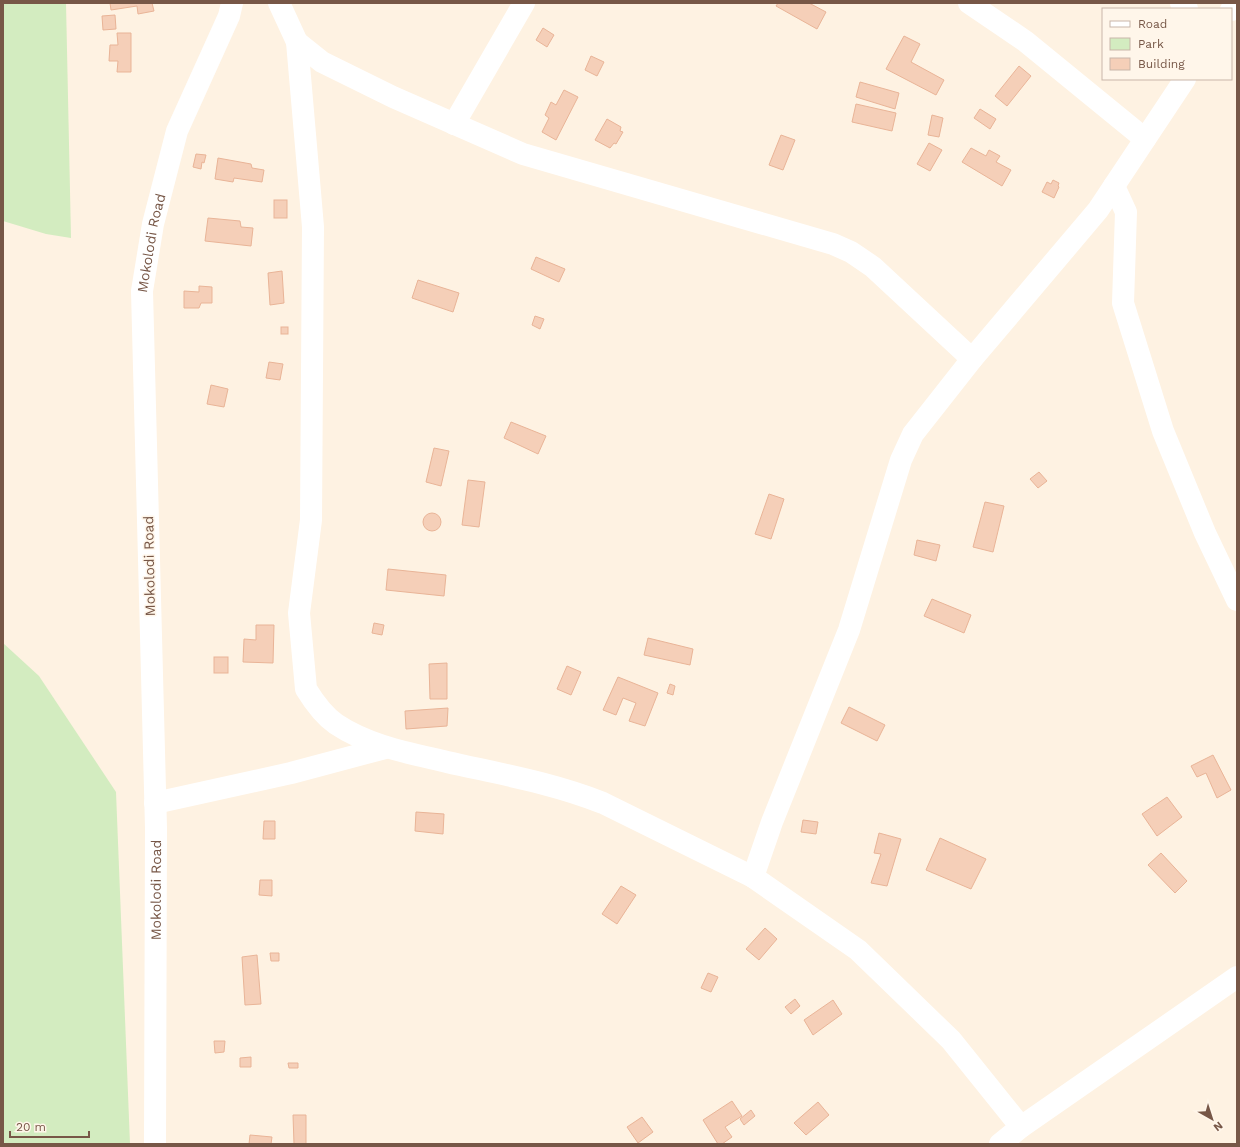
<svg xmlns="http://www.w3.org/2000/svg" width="1240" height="1147" viewBox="0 0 1240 1147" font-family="'Work Sans',sans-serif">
<rect width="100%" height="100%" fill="#fef2e2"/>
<g fill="#d3ecc0">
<path d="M 3,3 L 66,3 L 71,238 L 46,234 L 3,221 Z"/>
<path d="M 3,643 L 39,676 L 116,792 L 130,1144 L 3,1144 Z"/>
</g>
<g fill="#f5cfb8" stroke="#e9b497">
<path d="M 110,3 L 152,3 L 154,11 L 138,14 L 137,6 L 111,10 Z"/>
<path d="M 778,3 L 809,3 L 826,12 L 817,29 L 776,6 Z"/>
<path d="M 115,15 L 116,29 L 103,30 L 102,16 Z"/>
<path d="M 543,28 L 554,35 L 547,47 L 536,40 Z"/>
<path d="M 117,33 L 131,33 L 131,72 L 117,72 L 118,61 L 109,61 L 110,45 L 118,45 Z"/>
<path d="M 904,36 L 920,44 L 911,62 L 944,80 L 936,95 L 886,69 Z"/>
<path d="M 591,56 L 604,62 L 597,76 L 585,70 Z"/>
<path d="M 1019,66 L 1031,76 L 1007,106 L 995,96 Z"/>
<path d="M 860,82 L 899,93 L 895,109 L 856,97 Z"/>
<path d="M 564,90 L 578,97 L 556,140 L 542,132 L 549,118 L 545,115 L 551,102 L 556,105 Z"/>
<path d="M 856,104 L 896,113 L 892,131 L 852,122 Z"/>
<path d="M 980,109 L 996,119 L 990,129 L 974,118 Z"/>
<path d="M 932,115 L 943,118 L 939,137 L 928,135 Z"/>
<path d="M 607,119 L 621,127 L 620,131 L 623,132 L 616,144 L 614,143 L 610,148 L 595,140 Z"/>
<path d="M 781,135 L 795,140 L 783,170 L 769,165 Z"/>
<path d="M 929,143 L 942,150 L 930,171 L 917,164 Z"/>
<path d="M 971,148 L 986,156 L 989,150 L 1000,156 L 996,162 L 1011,170 L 1002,186 L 962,162 Z"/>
<path d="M 196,154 L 206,155 L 204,163 L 202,162 L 201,169 L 193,167 Z"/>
<path d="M 218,158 L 251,164 L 252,168 L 264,170 L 262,182 L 234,178 L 233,182 L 215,179 Z"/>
<path d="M 1053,180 L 1059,183 L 1058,186 L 1059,187 L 1054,198 L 1042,192 L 1047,182 L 1051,184 Z"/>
<rect x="274" y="200" width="13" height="18"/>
<path d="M 208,218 L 240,221 L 241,227 L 253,228 L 251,246 L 205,241 Z"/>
<path d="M 536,257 L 565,269 L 559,282 L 531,269 Z"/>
<path d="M 282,271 L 284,303 L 270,305 L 268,273 Z"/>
<path d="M 418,280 L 459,293 L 453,312 L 412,298 Z"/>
<path d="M 199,286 L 212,287 L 212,303 L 201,303 L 199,308 L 184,308 L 184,291 L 199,292 Z"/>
<path d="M 535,316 L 544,319 L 540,329 L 532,325 Z"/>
<rect x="281" y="327" width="7" height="7"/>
<path d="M 269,362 L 283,364 L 280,380 L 266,378 Z"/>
<path d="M 211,385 L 228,389 L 224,407 L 207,404 Z"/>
<path d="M 511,422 L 546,436 L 538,454 L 504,438 Z"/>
<path d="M 434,448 L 449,451 L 441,486 L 426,482 Z"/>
<path d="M 1039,472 L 1047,481 L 1038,488 L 1030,479 Z"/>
<path d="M 468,480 L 485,482 L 479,527 L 462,525 Z"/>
<path d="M 769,494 L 784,499 L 771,539 L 755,534 Z"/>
<path d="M 985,502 L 1004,506 L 993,552 L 973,547 Z"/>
<circle cx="432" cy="522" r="9"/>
<path d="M 917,540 L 940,545 L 936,561 L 914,555 Z"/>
<path d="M 388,569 L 446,575 L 444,596 L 386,590 Z"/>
<path d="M 932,599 L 971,615 L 964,633 L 924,616 Z"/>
<path d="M 374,623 L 384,625 L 382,635 L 372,633 Z"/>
<path d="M 256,625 L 274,625 L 273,663 L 243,662 L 244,639 L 256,640 Z"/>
<path d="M 648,638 L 693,649 L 690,665 L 644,655 Z"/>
<rect x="214" y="657" width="14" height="16"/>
<path d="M 447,663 L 447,699 L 430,699 L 429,664 Z"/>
<path d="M 567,666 L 581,672 L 571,695 L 557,689 Z"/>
<path d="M 618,677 L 658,693 L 645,726 L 629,721 L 636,703 L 623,698 L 616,715 L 603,710 Z"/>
<path d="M 670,684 L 675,686 L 673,695 L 667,693 Z"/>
<path d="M 849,707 L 885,725 L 877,741 L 841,723 Z"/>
<path d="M 448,708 L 447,726 L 406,729 L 405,711 Z"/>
<path d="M 1213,755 L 1231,790 L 1217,798 L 1206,773 L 1197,777 L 1191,766 Z"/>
<path d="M 1167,797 L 1182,817 L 1157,836 L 1142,814 Z"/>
<path d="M 416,812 L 444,814 L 443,834 L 415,831 Z"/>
<path d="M 803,820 L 818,822 L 816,834 L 801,832 Z"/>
<path d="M 264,821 L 275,821 L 275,839 L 263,839 Z"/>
<path d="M 879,833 L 901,839 L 887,886 L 871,883 L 881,854 L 874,853 Z"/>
<path d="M 940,838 L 986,859 L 971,889 L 926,870 Z"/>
<path d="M 1161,853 L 1187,881 L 1175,893 L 1148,865 Z"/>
<path d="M 260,880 L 272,880 L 272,896 L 259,895 Z"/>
<path d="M 621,886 L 636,895 L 617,924 L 602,914 Z"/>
<path d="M 765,928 L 777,939 L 759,960 L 746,949 Z"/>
<path d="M 270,953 L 279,953 L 279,961 L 271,961 Z"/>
<path d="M 257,955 L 261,1004 L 245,1005 L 242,957 Z"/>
<path d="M 708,973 L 718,977 L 711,992 L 701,988 Z"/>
<path d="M 795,999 L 800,1006 L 791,1014 L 785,1007 Z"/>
<path d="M 833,1000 L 842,1014 L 813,1035 L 804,1020 Z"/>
<path d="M 214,1041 L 225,1041 L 224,1052 L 215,1053 Z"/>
<path d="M 251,1057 L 251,1067 L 240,1067 L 240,1058 Z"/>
<path d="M 288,1063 L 298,1063 L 298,1068 L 289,1068 Z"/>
<path d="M 732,1101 L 742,1116 L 725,1127 L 732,1137 L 722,1144 L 718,1144 L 703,1120 Z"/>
<path d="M 818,1102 L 829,1115 L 806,1135 L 794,1123 Z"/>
<path d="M 751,1110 L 755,1116 L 744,1125 L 740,1119 Z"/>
<path d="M 293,1115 L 306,1115 L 306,1144 L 294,1144 Z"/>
<path d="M 642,1117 L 653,1132 L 638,1143 L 627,1127 Z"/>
<path d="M 250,1135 L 272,1137 L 271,1144 L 249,1144 Z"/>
</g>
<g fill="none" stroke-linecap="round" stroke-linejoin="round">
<g stroke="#fff" stroke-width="22">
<path d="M 279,3 L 297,42 L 313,227 L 311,520 L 299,613 L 306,689 C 314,702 323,715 336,724 C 369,746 409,753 447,762 C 500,774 553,783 603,803 L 753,877 L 858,950 L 951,1040 L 1021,1127"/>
<path d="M 969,3 L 1025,41 L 1145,139"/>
<path d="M 1181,3 L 1187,9"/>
<path d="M 1231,10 L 1236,3"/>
<path d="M 297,42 L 322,62 L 393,97 L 523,154 L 833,244 L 851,252 L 873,267 L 972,359 L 913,434 L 901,460 L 849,630 L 772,822 L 753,877"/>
<path d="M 454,124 L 524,3"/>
<path d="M 1114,186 L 1126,212 L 1123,303 L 1163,431 L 1205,533 L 1237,600"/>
<path d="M 972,359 L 1098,210 L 1185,79"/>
<path d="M 155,803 L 291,773 L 385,748"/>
<path id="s1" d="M 155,1144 L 156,828 L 142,291 L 153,224 L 177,131 L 229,16 L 232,3"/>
<path d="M 1000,1144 L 1021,1127 L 1237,977"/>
</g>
</g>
<g text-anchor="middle" stroke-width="3" stroke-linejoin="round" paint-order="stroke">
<g font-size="14" fill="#775747" stroke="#fff6ea">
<text dy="5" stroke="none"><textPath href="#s1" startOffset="902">Mokolodi Road</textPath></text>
<text transform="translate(149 566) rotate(-91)" y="5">Mokolodi Road</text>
<text dy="5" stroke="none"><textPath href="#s1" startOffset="254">Mokolodi Road</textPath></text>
</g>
</g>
<rect width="1240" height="1147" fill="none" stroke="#775747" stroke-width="8"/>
<rect x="1102" y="8" width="130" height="72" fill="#fff6ea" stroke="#c9b6a9"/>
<rect x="1110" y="21" width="20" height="6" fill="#ffffff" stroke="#c9b6a9"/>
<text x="1138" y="28" font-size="12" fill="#775747">Road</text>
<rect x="1110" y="38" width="20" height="12" fill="#d3ecc0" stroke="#c9b6a9"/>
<text x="1138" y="48" font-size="12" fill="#775747">Park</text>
<rect x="1110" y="58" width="20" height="12" fill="#f5cfb8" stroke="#c9b6a9"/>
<text x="1138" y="68" font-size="12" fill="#775747">Building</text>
<g transform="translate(1212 1119) rotate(141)" stroke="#fff6ea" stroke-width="3" paint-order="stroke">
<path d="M0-3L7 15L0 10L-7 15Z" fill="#775747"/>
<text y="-6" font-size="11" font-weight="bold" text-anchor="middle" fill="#775747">N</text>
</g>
<path d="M10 1131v6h79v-6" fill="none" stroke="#775747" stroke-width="2"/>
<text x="16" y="1131" font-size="12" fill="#775747" stroke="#fff6ea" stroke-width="3" paint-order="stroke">20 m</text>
</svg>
